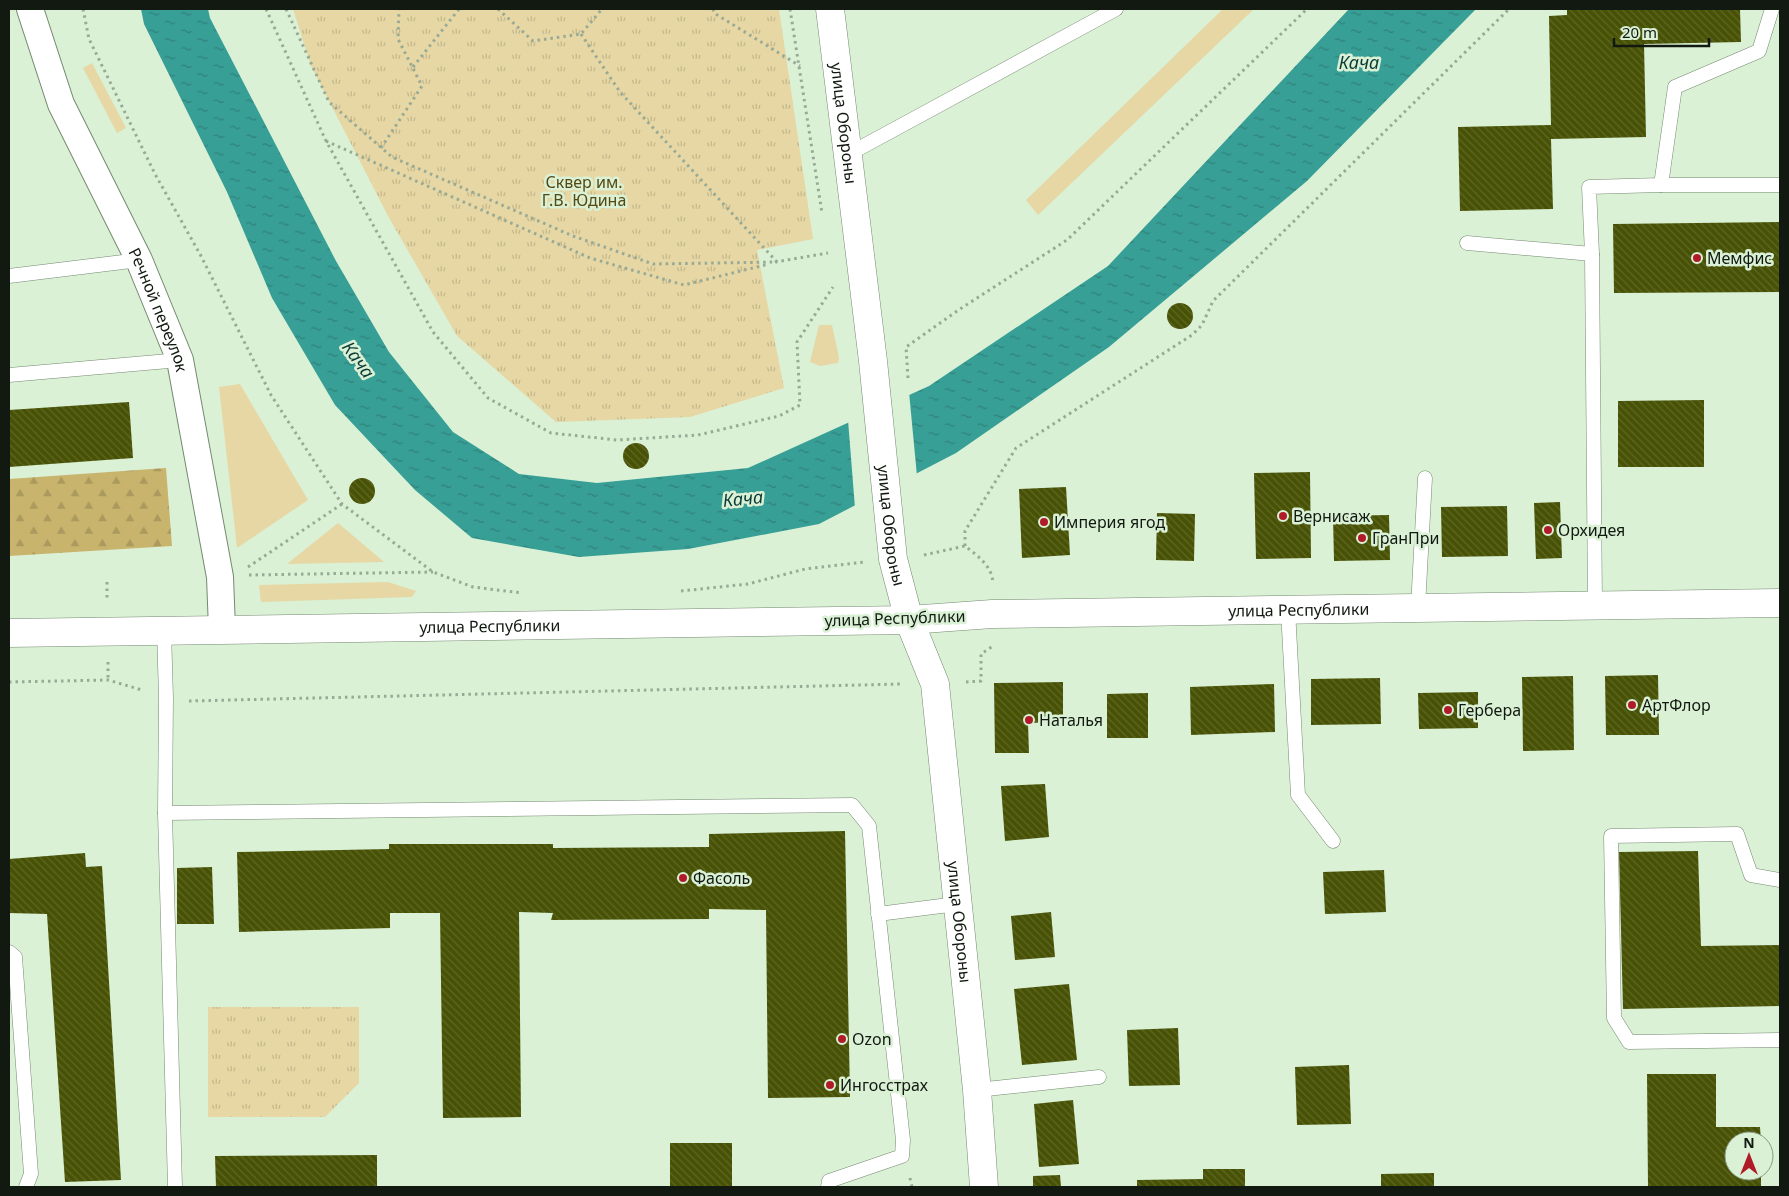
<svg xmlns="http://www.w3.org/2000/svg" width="1789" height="1196" viewBox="0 0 1789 1196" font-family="'Noto Sans',sans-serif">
<defs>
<pattern id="forest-firs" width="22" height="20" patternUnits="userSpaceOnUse" patternTransform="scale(1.25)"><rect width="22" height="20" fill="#c8b46d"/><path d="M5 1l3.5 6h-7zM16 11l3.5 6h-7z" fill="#ab9a5d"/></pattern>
<pattern id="park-tufts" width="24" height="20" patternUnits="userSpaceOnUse" patternTransform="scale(1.25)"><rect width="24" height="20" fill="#e6d7a4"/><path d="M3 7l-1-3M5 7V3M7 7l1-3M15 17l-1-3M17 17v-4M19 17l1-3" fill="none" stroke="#c4b88c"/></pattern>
<pattern id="water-ripples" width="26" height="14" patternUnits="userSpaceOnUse" patternTransform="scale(1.25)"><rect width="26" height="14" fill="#389f96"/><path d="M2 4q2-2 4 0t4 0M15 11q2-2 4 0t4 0" fill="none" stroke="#2e8179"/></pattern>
<pattern id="building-back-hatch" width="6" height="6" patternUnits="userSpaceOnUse" patternTransform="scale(1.25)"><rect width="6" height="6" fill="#485204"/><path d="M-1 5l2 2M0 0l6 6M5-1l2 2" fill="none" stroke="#5e6728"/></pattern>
</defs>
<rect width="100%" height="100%" fill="#daf1d6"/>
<g fill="#e6d7a4">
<path d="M 1223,9 L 1254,9 L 1038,215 L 1026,200 Z"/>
<path d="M 92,63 L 126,128 L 117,133 L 83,68 Z"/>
<path d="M 819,325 L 832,325 L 839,358 L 838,363 L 820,366 L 810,362 Z"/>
<path d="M 240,384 L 308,500 L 237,548 L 219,387 Z"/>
<path d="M 338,523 L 384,562 L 287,564 Z"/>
<path d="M 388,582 L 416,591 L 412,597 L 261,602 L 259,585 Z"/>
</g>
<path fill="url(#forest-firs)" d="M 166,468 L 172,546 L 9,556 L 9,479 Z"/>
<g fill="url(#park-tufts)">
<path d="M 293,9 L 779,9 L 813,239 L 757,250 L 784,388 L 690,417 L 556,422 L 457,336 L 388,216 L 311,66 Z"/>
<path d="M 208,1007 L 359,1007 L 359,1083 L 325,1117 L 208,1117 Z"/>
</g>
<path fill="url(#water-ripples)" d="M 141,9 L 208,9 L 210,18 L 336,261 L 389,352 L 453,432 L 519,474 L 597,483 L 748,468 L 929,386 L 1108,266 L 1349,9 L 1476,9 L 1307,181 L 1109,347 L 956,453 L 819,524 L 688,549 L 579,557 L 472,538 L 415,490 L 335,405 L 272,298 L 227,192 L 144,24 Z"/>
<path fill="#daf1d6" d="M 909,392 L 917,476 L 855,508 L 848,420 Z"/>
<g fill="url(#building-back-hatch)">
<path d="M 1567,9 L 1740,9 L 1741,42 L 1644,44 L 1646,137 L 1551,139 L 1553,209 L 1460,211 L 1458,127 L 1551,125 L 1549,16 L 1567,15 Z"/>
<path d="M 1780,222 L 1780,292 L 1614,293 L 1613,224 Z"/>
<circle cx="1180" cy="316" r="13"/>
<path d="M 1704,400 L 1704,467 L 1618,467 L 1618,401 Z"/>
<path d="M 129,402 L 133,458 L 9,467 L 9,410 Z"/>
<circle cx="636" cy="456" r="13"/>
<path d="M 1310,472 L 1311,558 L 1256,559 L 1254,473 Z"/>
<circle cx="362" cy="491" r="13"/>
<path d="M 1066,487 L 1070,555 L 1022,558 L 1019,489 Z"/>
<path d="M 1560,502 L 1562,558 L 1536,559 L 1534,503 Z"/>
<path d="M 1507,506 L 1508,556 L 1442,557 L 1441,507 Z"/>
<path d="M 1157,513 L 1195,514 L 1194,561 L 1156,560 Z"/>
<path d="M 1389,515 L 1390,560 L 1334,561 L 1333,516 Z"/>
<path d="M 1658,675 L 1659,735 L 1606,735 L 1605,676 Z"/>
<path d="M 1573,676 L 1574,750 L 1523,751 L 1522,677 Z"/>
<path d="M 1380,678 L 1381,724 L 1311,725 L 1311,679 Z"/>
<path d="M 1063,682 L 1063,722 L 1028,723 L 1029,753 L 995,753 L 994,683 Z"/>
<path d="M 1274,684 L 1275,732 L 1191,735 L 1190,687 Z"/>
<path d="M 1478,692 L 1478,728 L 1419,729 L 1418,693 Z"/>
<path d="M 1148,693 L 1148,738 L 1107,738 L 1107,694 Z"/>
<path d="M 1045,784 L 1049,837 L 1005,841 L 1001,786 Z"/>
<path d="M 845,831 L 850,1097 L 768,1098 L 766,910 L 709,909 L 709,919 L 551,920 L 553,913 L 519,912 L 521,1117 L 443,1118 L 440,913 L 390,913 L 390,928 L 239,932 L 237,852 L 389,849 L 389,844 L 553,844 L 553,848 L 709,847 L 709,834 Z"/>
<path d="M 1698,851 L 1701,946 L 1780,945 L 1780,1006 L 1623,1009 L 1619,852 Z"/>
<path d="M 85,853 L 86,867 L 102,866 L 121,1180 L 65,1182 L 47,914 L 9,913 L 9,859 Z"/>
<path d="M 212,867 L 214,924 L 177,924 L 177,868 Z"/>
<path d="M 1384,870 L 1386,912 L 1325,914 L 1323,872 Z"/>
<path d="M 1051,912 L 1055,957 L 1015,960 L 1011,916 Z"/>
<path d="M 1069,984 L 1077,1060 L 1022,1065 L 1014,989 Z"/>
<path d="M 1178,1028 L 1180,1085 L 1129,1086 L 1127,1030 Z"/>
<path d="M 1349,1065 L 1351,1124 L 1297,1125 L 1295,1067 Z"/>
<path d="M 1647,1074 L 1716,1074 L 1716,1127 L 1760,1127 L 1761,1141 L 1734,1141 L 1734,1171 L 1761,1171 L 1761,1187 L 1648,1187 Z"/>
<path d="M 1073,1100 L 1079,1164 L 1039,1167 L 1034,1104 Z"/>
<rect x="670" y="1143" width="62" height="44"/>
<path d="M 377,1155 L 377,1187 L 216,1187 L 215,1156 Z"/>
<path d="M 1203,1169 L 1245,1169 L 1245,1187 L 1137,1187 L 1137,1180 L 1203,1179 Z"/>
<path d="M 1434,1173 L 1434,1187 L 1381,1187 L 1381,1174 Z"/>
<path d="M 1060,1175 L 1061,1187 L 1033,1187 L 1033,1176 Z"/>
</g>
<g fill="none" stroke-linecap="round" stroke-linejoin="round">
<defs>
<g id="service">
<path d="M 847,155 L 1116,9"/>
<path d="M 1661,185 L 1780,185"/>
<path d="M 1467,243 L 1592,254 L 1589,187 L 1661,185 L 1675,87 L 1759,51 L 1772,9"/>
<path d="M 1592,254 L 1595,606"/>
<path d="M 9,276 L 139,260"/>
<path d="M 9,375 L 180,360"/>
<path d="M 1418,607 L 1425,478"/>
<path d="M 1288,610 L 1298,795 L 1333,841"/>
<path d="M 164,630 L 166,698 L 165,813 L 175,1187"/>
<path d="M 165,813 L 852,805 L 869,826 L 903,1140 L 902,1156 L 829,1181 L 828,1187"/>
<path d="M 1780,880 L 1751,875 L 1737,834 L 1611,836 L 1614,1018 L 1629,1042 L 1780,1040"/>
<path d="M 878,914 L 957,904"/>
<path d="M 9,952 L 15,957 L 31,1174 L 26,1187"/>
<path d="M 977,1090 L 1099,1077"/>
</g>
<g id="minor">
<path id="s1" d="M 30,9 L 61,104 L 139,260 L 180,360 L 220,577 L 222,629"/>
</g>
<g id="tertiary">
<path id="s2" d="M 909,620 L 992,614 L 1780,603"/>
</g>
<g id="secondary">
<path id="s3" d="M 830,9 L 873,361 L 893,559 L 909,620 L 935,684 L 977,1090 L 984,1187"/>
<path id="s4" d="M 9,633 L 909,620"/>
</g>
</defs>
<use href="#service" stroke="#758971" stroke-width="15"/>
<use href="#minor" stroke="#758971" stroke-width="28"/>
<use href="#tertiary" stroke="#758971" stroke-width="29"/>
<use href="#secondary" stroke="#758971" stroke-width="29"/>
<g stroke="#98aa95" stroke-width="3" stroke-dasharray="2.5 4" stroke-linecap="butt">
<path d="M 83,9 L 89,39 L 155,174 L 201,256 L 271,395 L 342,504 L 433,572 L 473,587 L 522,593"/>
<path d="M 266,9 L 326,141 L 433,332 L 488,398 L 551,433 L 617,440 L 698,435 L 779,416 L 800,405 L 797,342 L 833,287"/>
<path d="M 286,9 L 329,102 L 392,157 L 573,236 L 653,264 L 777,262"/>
<path d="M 498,9 L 533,41 L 581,34 L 602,9"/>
<path d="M 713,9 L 714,13 L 800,66"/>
<path d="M 790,9 L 822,213"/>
<path d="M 581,34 L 620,92 L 777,262"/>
<path d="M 413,67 L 459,9"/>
<path d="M 326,141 L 590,258 L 684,285 L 769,264"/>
<path d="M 381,148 L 422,86 L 398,39 L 399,9"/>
<path d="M 775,262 L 828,253"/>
<path d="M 908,378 L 906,347 L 960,309 L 1067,240 L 1307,9"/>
<path d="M 965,546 L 965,531 L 1016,448 L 1192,335 L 1202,325 L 1213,301 L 1509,9"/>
<path d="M 924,555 L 965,546 C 978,556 992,566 993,583"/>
<path d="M 248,567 L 342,504"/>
<path d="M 249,575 L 433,572"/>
<path d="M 107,582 L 107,601"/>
<path d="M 681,591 L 748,584 L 805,569 L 864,562"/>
<path d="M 108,662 L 108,680"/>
<path d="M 9,682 L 108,680 L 142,690"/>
<path d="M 966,682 L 981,681 L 981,654 L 993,646"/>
<path d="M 189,701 L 902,684"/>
<path d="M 910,1178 L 912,1187"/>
</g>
<use href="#service" stroke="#fff" stroke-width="14"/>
<use href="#minor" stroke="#fff" stroke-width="26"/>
<use href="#tertiary" stroke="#fff" stroke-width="28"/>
<use href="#secondary" stroke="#fff" stroke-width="28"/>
</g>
<g fill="#af1c27" stroke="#daf1d6" stroke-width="2">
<circle cx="1697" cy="258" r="5"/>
<circle cx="1283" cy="516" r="5"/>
<circle cx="1044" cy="522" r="5"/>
<circle cx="1548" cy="530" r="5"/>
<circle cx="1362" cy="538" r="5"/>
<circle cx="1632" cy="705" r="5"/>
<circle cx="1448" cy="710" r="5"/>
<circle cx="1029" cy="720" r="5"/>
<circle cx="683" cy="878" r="5"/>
<circle cx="842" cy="1039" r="5"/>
<circle cx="830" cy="1085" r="5"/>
</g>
<g text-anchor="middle" stroke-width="5" stroke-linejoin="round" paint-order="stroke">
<g font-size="16" fill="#111910" stroke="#daf1d6">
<text dy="6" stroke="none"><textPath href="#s3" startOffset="115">улица Обороны</textPath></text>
<text dy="6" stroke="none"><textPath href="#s1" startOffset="328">Речной переулок</textPath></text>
<text dy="6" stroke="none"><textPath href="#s3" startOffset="520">улица Обороны</textPath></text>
<text dy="6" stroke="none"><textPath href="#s2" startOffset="390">улица Республики</textPath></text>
<text transform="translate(895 618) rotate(-2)" y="6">улица Республики</text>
<text dy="6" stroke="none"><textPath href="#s4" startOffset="481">улица Республики</textPath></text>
<text dy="6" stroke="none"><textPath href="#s3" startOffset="925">улица Обороны</textPath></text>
</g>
<g font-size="16" fill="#564810" stroke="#daf1d6">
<text x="584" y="188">Сквер им.<tspan x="584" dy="18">Г.В. Юдина</tspan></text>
</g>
<g font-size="16" fill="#111910" stroke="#daf1d6" text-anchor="start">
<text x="1707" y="264">Мемфис</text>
<text x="1293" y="522">Вернисаж</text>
<text x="1054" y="528">Империя ягод</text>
<text x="1558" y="536">Орхидея</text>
<text x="1372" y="544">ГранПри</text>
<text x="1642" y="711">АртФлор</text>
<text x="1458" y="716">Гербера</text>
<text x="1039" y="726">Наталья</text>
<text x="693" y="884">Фасоль</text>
<text x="852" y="1045">Ozon</text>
<text x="840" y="1091">Ингосстрах</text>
</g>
<g font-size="18" font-style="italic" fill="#0b3b37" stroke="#daf1d6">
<text x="1359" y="69">Кача</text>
<text transform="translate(358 360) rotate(54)" y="6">Кача</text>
<text transform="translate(743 499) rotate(-6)" y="6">Кача</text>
</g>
</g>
<rect width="1789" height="1196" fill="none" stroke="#111910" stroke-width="20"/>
<g transform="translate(1749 1156)"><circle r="24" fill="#daf1d6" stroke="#8a9b87"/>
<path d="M0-4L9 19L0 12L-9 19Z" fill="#af1c27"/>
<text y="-8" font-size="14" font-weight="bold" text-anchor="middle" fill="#111910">N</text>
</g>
<path d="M1614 38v8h95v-8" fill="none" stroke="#111910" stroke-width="2.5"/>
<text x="1622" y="38" font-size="15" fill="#111910" stroke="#daf1d6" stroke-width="4" paint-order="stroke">20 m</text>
</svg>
